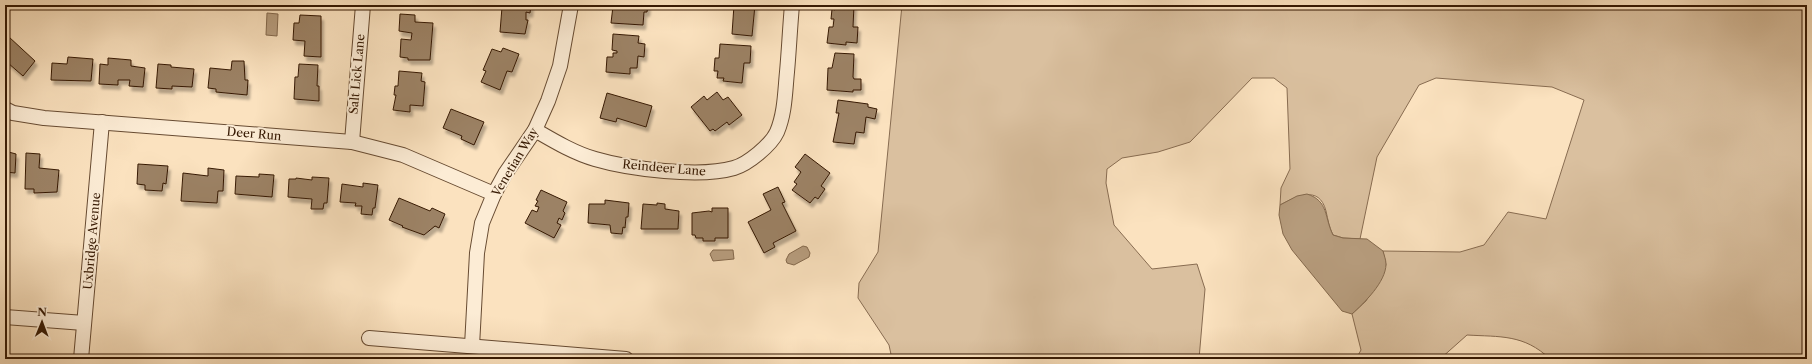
<svg xmlns="http://www.w3.org/2000/svg" width="1812" height="364" viewBox="0 0 1812 364" font-family="'Libre Caslon Text',serif">
<defs>
<filter id="shadow"><feDropShadow dx="2.5" dy="4.5" stdDeviation="1" flood-color="#0004"/></filter>
</defs>
<rect width="100%" height="100%" fill="#fbe2bf"/>
<filter id="stains"><feTurbulence type="fractalNoise" baseFrequency=".005" numOctaves="4"/><feColorMatrix values="0 0 0 0 .2 0 0 0 0 .09 0 0 0 0 .02 0 0 0 .5 -.17"/></filter>
<radialGradient id="worn" r=".72"><stop offset=".6" stop-color="#630" stop-opacity="0"/><stop offset="1" stop-color="#630" stop-opacity=".3"/></radialGradient>
<path fill="#dac09f" stroke="#886c51" d="M 902,5 L 1807,5 L 1807,358 L 1550,359 C 1524,334 1500,337 1467,335 L 1440,359 L 1356,359 L 1361,350 L 1352,314 L 1366,301 L 1386,265 L 1383,251 L 1460,252 L 1484,245 L 1508,212 L 1546,219 L 1584,100 L 1552,87 L 1436,78 L 1419,85 L 1377,157 L 1360,239 L 1343,238 L 1333,235 C 1329,227 1328,220 1326,211 C 1319,184 1296,197 1280,205 L 1281,188 L 1290,169 L 1287,88 L 1274,78 L 1252,78 L 1190,142 L 1158,152 L 1122,158 L 1107,169 L 1106,183 L 1114,225 L 1152,269 L 1197,264 L 1205,289 L 1199,359 L 892,359 L 889,345 L 858,298 L 859,283 L 878,252 Z"/>
<g fill="#b89e7f" stroke="#84694d">
<path d="M 267,13 L 278,14 L 277,36 L 266,35 Z"/>
<path d="M 1307,194 C 1329,201 1324,217 1333,235 L 1343,238 L 1367,239 L 1383,251 C 1384,255 1386,260 1386,264 C 1386,282 1364,303 1352,314 L 1342,311 L 1292,250 L 1283,234 L 1279,215 L 1280,205 L 1297,196 Z"/>
<path d="M 803,246 L 807,247 L 810,253 L 809,257 L 794,265 L 787,263 L 786,260 L 789,254 Z"/>
<path d="M 713,250 L 733,250 L 734,259 L 713,261 L 710,254 Z"/>
</g>
<g fill="#9c8265" stroke="#361903" filter="url(#shadow)">
<path d="M 513,5 L 531,5 L 530,13 L 526,12 L 526,20 L 528,20 L 525,34 L 500,32 L 502,7 L 513,7 Z"/>
<path d="M 618,5 L 648,5 L 647,12 L 644,12 L 643,25 L 611,23 L 613,6 L 618,6 Z"/>
<path d="M 734,5 L 755,5 L 752,36 L 732,34 Z"/>
<path d="M 835,5 L 854,5 L 853,27 L 858,27 L 857,43 L 846,42 L 846,45 L 827,43 L 829,27 L 833,27 L 834,19 L 831,19 L 832,9 L 835,10 Z"/>
<path d="M 400,14 L 415,15 L 415,22 L 433,23 L 430,60 L 408,60 L 408,58 L 400,57 L 401,39 L 411,40 L 412,33 L 399,31 Z"/>
<path d="M 300,15 L 321,16 L 321,57 L 304,56 L 305,41 L 293,40 L 294,23 L 299,23 Z"/>
<path d="M 613,34 L 639,36 L 638,43 L 645,44 L 644,57 L 638,56 L 637,68 L 630,68 L 630,74 L 606,72 L 607,57 L 613,57 L 613,53 L 617,53 L 617,51 L 612,50 Z"/>
<path d="M 9,37 L 35,61 L 23,76 L 8,63 L 5,63 L 5,42 Z"/>
<path d="M 720,44 L 751,46 L 750,63 L 744,63 L 742,83 L 723,81 L 724,78 L 717,78 L 718,71 L 714,71 L 715,58 L 719,58 Z"/>
<path d="M 503,48 L 519,54 L 512,72 L 507,71 L 500,90 L 481,82 L 486,71 L 483,70 L 492,49 L 501,52 Z"/>
<path d="M 835,53 L 854,54 L 853,77 L 854,79 L 861,79 L 861,90 L 853,90 L 853,92 L 827,90 L 828,68 L 832,68 Z"/>
<path d="M 68,57 L 93,59 L 91,81 L 51,80 L 52,63 L 67,64 Z"/>
<path d="M 108,58 L 131,60 L 131,66 L 145,68 L 143,87 L 129,86 L 130,80 L 118,80 L 118,85 L 99,84 L 100,64 L 108,65 Z"/>
<path d="M 232,61 L 244,61 L 245,80 L 248,80 L 247,95 L 216,92 L 216,89 L 208,88 L 210,68 L 231,70 Z"/>
<path d="M 158,64 L 171,65 L 171,67 L 194,69 L 192,87 L 172,86 L 172,89 L 156,88 Z"/>
<path d="M 299,64 L 318,65 L 317,86 L 319,86 L 319,101 L 294,99 L 295,77 L 298,77 Z"/>
<path d="M 399,71 L 422,73 L 421,81 L 425,82 L 423,106 L 410,105 L 410,112 L 393,110 L 396,95 L 394,95 L 395,86 L 398,86 Z"/>
<path d="M 717,92 L 723,100 L 728,97 L 742,115 L 729,125 L 727,122 L 715,131 L 713,129 L 710,131 L 691,107 L 704,96 L 707,100 Z"/>
<path d="M 607,93 L 652,106 L 646,127 L 617,118 L 616,122 L 600,118 Z"/>
<path d="M 838,100 L 868,104 L 868,107 L 877,109 L 875,119 L 866,117 L 864,133 L 856,132 L 854,144 L 833,142 L 839,113 L 836,113 Z"/>
<path d="M 451,109 L 484,122 L 474,145 L 461,139 L 462,136 L 443,128 Z"/>
<path d="M 5,151 L 16,154 L 15,173 L 5,172 Z"/>
<path d="M 26,153 L 40,154 L 39,168 L 59,170 L 57,192 L 34,193 L 34,189 L 25,189 Z"/>
<path d="M 805,154 L 830,173 L 821,186 L 825,189 L 818,199 L 815,197 L 810,203 L 792,190 L 797,184 L 794,182 L 801,172 L 795,167 Z"/>
<path d="M 138,164 L 168,166 L 166,184 L 163,183 L 162,191 L 145,190 L 145,185 L 137,184 Z"/>
<path d="M 208,168 L 224,170 L 223,191 L 218,191 L 217,203 L 181,201 L 183,173 L 208,176 Z"/>
<path d="M 259,174 L 274,175 L 272,197 L 235,194 L 236,176 L 259,177 Z"/>
<path d="M 312,177 L 329,178 L 327,203 L 324,203 L 323,209 L 311,209 L 312,199 L 288,197 L 289,179 L 296,179 L 296,178 L 312,180 Z"/>
<path d="M 363,183 L 378,185 L 375,208 L 373,208 L 372,215 L 361,214 L 362,206 L 355,206 L 356,203 L 340,202 L 342,184 L 363,187 Z"/>
<path d="M 778,187 L 785,202 L 782,203 L 796,231 L 773,243 L 775,247 L 764,253 L 748,222 L 771,210 L 763,194 Z"/>
<path d="M 541,190 L 567,202 L 563,211 L 565,213 L 562,220 L 559,218 L 557,223 L 561,225 L 554,238 L 525,223 L 532,210 L 537,212 L 539,207 L 535,206 L 538,201 L 536,200 Z"/>
<path d="M 399,198 L 430,211 L 432,208 L 445,214 L 439,228 L 435,226 L 424,235 L 402,227 L 403,226 L 389,220 Z"/>
<path d="M 605,200 L 629,203 L 628,217 L 626,217 L 625,228 L 623,227 L 622,234 L 611,233 L 610,225 L 588,223 L 589,204 L 605,204 Z"/>
<path d="M 657,203 L 665,204 L 665,209 L 679,211 L 678,229 L 641,229 L 643,204 L 657,205 Z"/>
<path d="M 712,208 L 728,208 L 728,238 L 715,238 L 715,241 L 703,241 L 703,238 L 696,238 L 695,235 L 692,235 L 692,213 L 709,211 L 712,212 Z"/>
</g>
<g fill="none" stroke-linecap="round" stroke-linejoin="round">
<defs>
<g id="minor">
<path d="M 5,109 L 13,113 L 44,118 L 352,142 L 403,155 L 494,194"/>
<path d="M 535,130 C 554,141 574,153 595,159 C 629,169 700,178 734,168 C 748,164 771,145 777,132 C 785,113 785,92 787,72 C 789,50 790,27 792,5"/>
<path d="M 352,142 L 363,5"/>
<path d="M 5,317 L 84,323"/>
<path d="M 369,338 L 626,359"/>
<path d="M 472,346 L 477,253 L 482,223 L 494,194 L 505,174 L 535,130 L 548,101 L 560,66 L 571,5"/>
<path d="M 81,359 L 102,122"/>
</g>
</defs>
<use href="#minor" stroke="#674b32" stroke-width="16"/>
<use href="#minor" stroke="#fcecd5" stroke-width="14"/>
</g>
<g text-anchor="middle" stroke-width="4" stroke-linejoin="round" paint-order="stroke">
<g font-size="12" fill="#361903" stroke="#fcecd5">
<text transform="translate(357 74) rotate(-85)" y="4">Salt Lick Lane</text>
<text transform="translate(254 134) rotate(5)" y="4">Deer Run</text>
<text transform="translate(515 162) rotate(-59)" y="4">Venetian Way</text>
<text transform="translate(664 168) rotate(5)" y="4">Reindeer Lane</text>
<text transform="translate(92 241) rotate(-85)" y="4">Uxbridge Avenue</text>
</g>
</g>
<rect width="1812" height="364" fill="none" stroke="#fbe2bf" stroke-width="20"/>
<rect x="6" y="6" width="1800" height="352" fill="none" stroke="#361903" stroke-width="2"/>
<rect x="10" y="10" width="1792" height="344" fill="none" stroke="#361903"/>
<g transform="translate(42 322) rotate(1)" stroke="#fcecd5" stroke-width="3" paint-order="stroke">
<path d="M0-3L7 15L0 10L-7 15Z" fill="#361903"/>
<text y="-6" font-size="11" font-weight="bold" text-anchor="middle" fill="#361903">N</text>
</g>
<rect width="100%" height="100%" filter="url(#stains)"/>
<rect width="100%" height="100%" fill="url(#worn)"/>
</svg>
